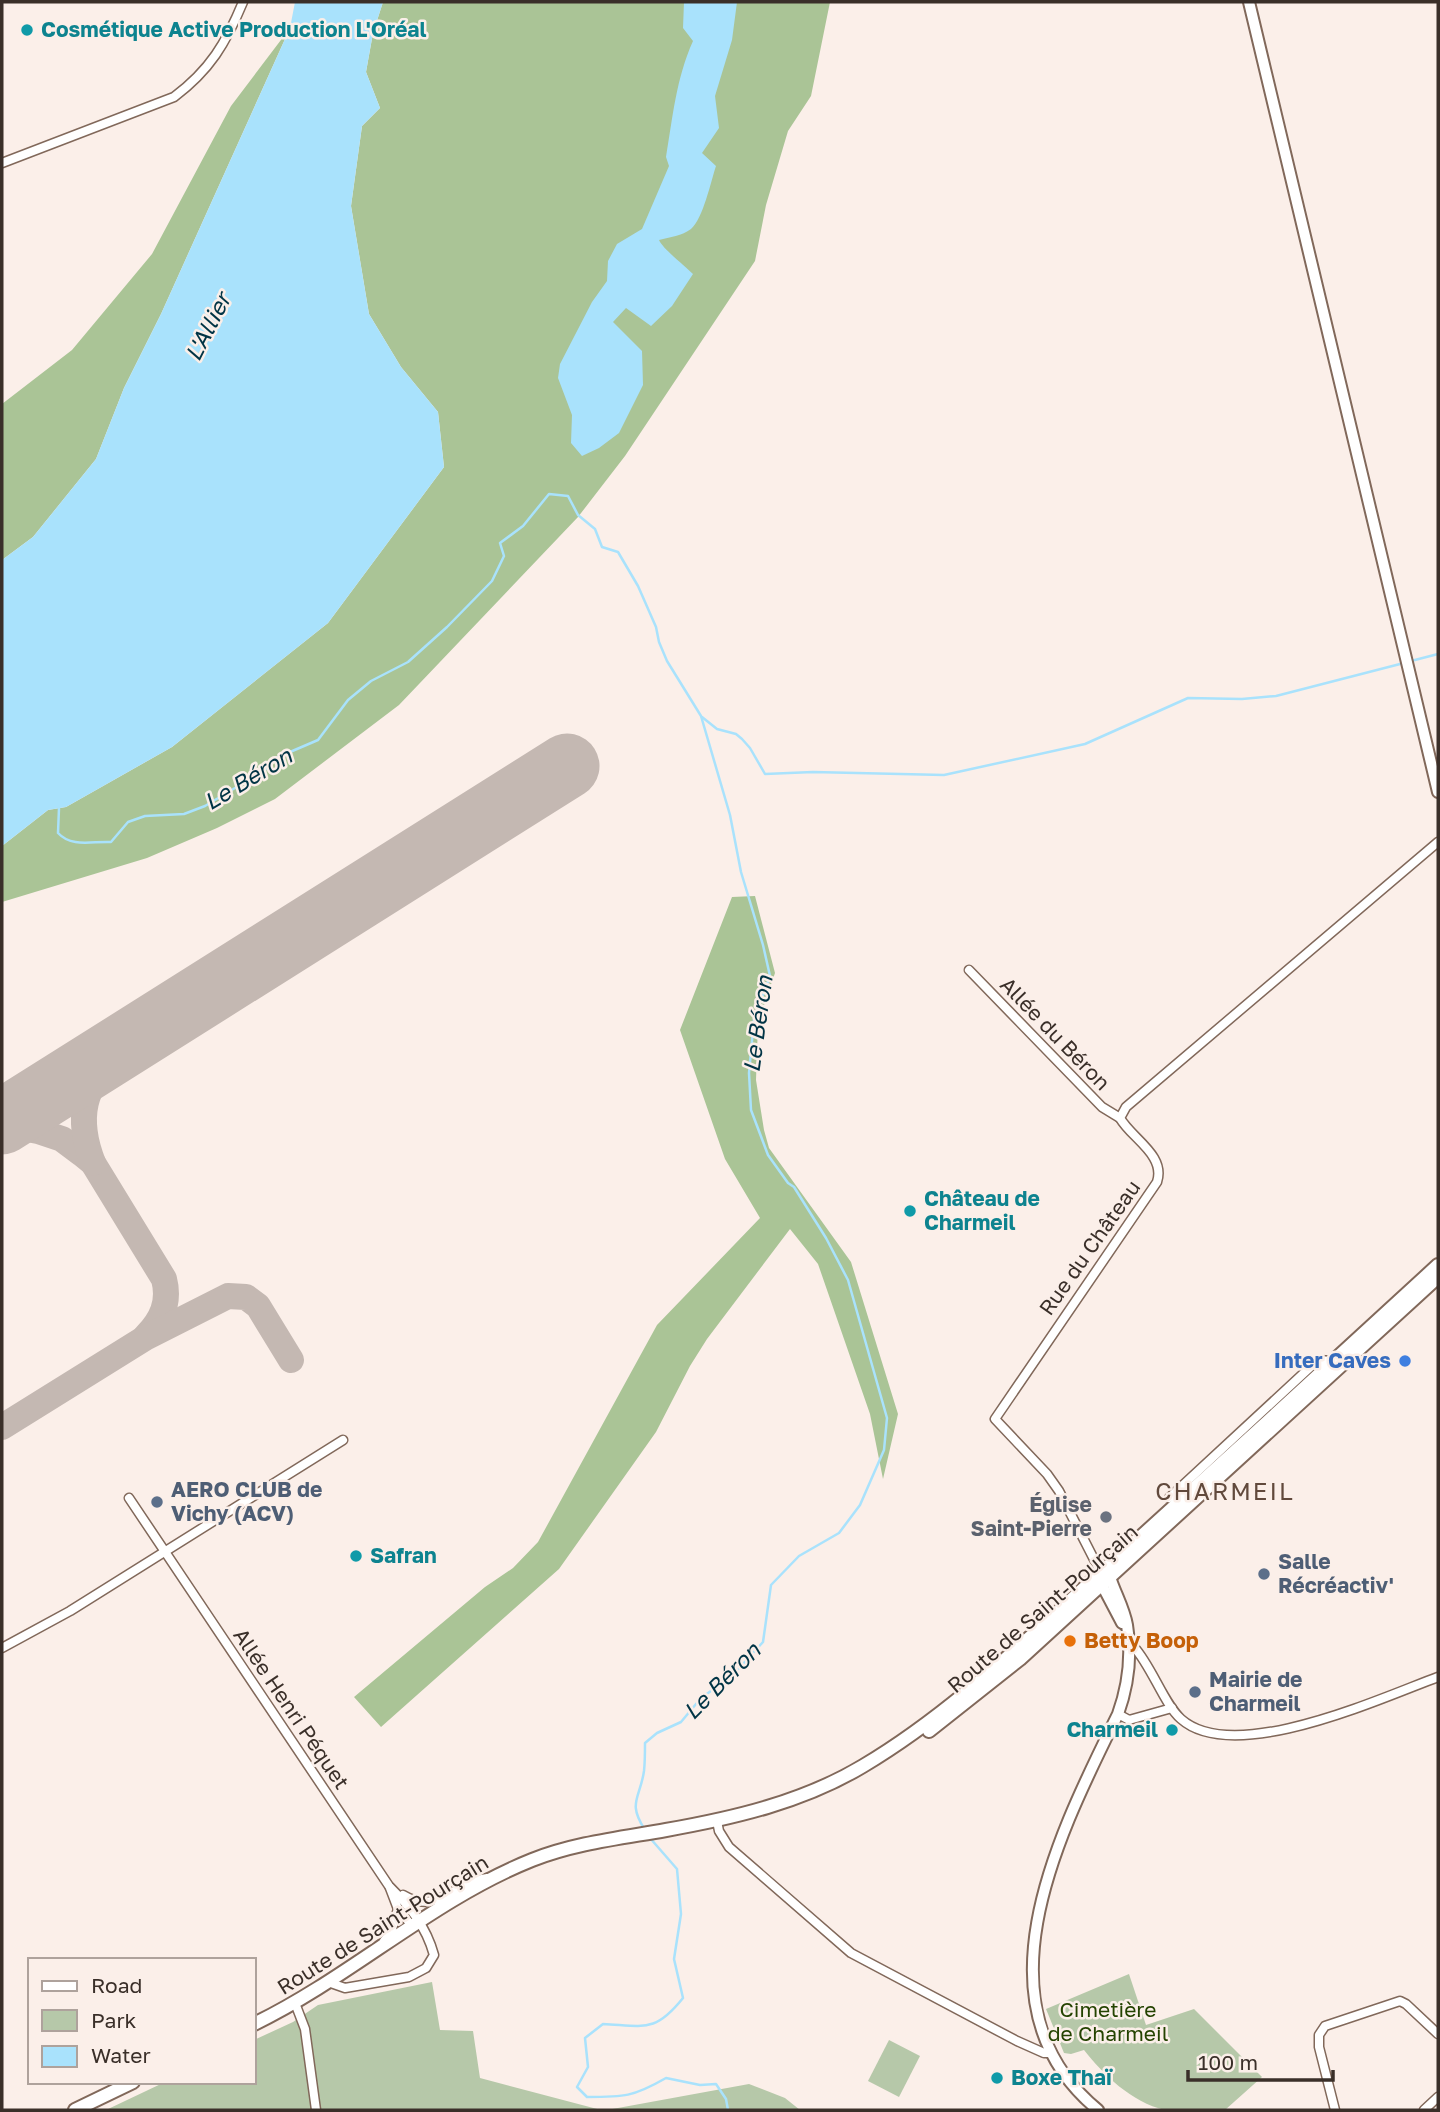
<svg xmlns="http://www.w3.org/2000/svg" width="1440" height="2112" viewBox="0 0 1440 2112" font-family="'Golos Text',sans-serif">
<rect width="100%" height="100%" fill="#fbefe9"/>
<g fill="#b6c8a9">
<path d="M 1129,1974 L 1146,2025 L 1194,2009 L 1262,2077 L 1225,2110 C 1206,2110 1183,2112 1165,2110 C 1131,2102 1104,2075 1084,2050 L 1071,2054 L 1064,2053 L 1046,2009 Z"/>
<path d="M 432,1982 L 440,2030 L 473,2031 L 480,2078 L 601,2110 L 106,2110 L 165,2082 L 254,2082 L 254,2040 L 293,2022 L 318,2005 Z"/>
<path d="M 889,2040 L 920,2056 L 899,2097 L 868,2081 Z"/>
<path d="M 749,2084 L 785,2098 L 800,2110 L 607,2110 Z"/>
</g>
<g fill="#aac496">
<path d="M 383,2 L 830,2 L 811,96 L 788,131 L 766,205 L 755,261 L 625,456 L 578,517 L 399,705 L 275,799 L 217,828 L 147,858 L 2,902 L 2,846 L 48,810 L 66,807 L 172,747 L 328,623 L 444,467 L 438,412 L 401,367 L 369,314 L 351,206 L 362,126 L 380,108 L 366,72 L 373,33 Z"/>
<path d="M 290,28 L 161,314 L 124,388 L 96,459 L 33,537 L 2,560 L 2,404 L 72,350 L 152,254 L 231,106 Z"/>
<path d="M 755,896 L 775,973 L 758,1023 L 756,1080 L 764,1130 L 769,1148 L 851,1262 L 898,1414 L 883,1479 L 870,1414 L 818,1264 L 790,1229 L 707,1339 L 690,1366 L 656,1432 L 559,1569 L 381,1727 L 354,1697 L 485,1587 L 513,1568 L 538,1542 L 657,1325 L 760,1218 L 725,1159 L 680,1030 L 732,897 Z"/>
</g>
<g fill="#a9e2fc">
<path d="M 295,2 L 383,2 L 373,33 L 366,72 L 380,108 L 362,126 L 351,206 L 369,314 L 401,367 L 438,412 L 444,467 L 328,623 L 172,747 L 66,807 L 48,810 L 2,846 L 2,560 L 33,537 L 96,459 L 124,388 L 161,314 L 290,28 Z"/>
<path d="M 684,2 L 737,2 L 732,40 L 715,96 L 719,128 L 702,153 L 716,166 C 711,181 703,219 691,229 C 682,236 670,237 659,240 C 663,249 684,265 693,274 L 672,306 L 651,326 L 626,308 L 613,322 L 642,351 L 643,385 L 619,433 L 599,448 L 582,456 L 571,443 L 572,415 L 558,378 L 560,364 L 592,302 L 607,281 L 608,261 L 617,244 L 642,229 L 669,166 L 666,157 C 673,116 676,79 693,41 L 683,28 Z"/>
</g>
<g fill="none" stroke-linecap="round" stroke-linejoin="round">
<g stroke="#a9e2fc" stroke-width="2.5">
<path d="M 1411,661 L 1438,654"/>
<path d="M 702,717 L 717,729 L 736,734 L 742,739 L 750,748 L 765,774 L 813,772 L 944,775 L 1085,744 L 1188,698 L 1242,699 L 1276,696 L 1404,663"/>
<path d="M 59,808 L 58,833 C 72,848 92,841 111,842 L 128,822 L 145,816 L 184,814 L 205,806 L 265,770 L 276,758 L 318,740 L 348,700 L 371,681 L 408,662 L 447,627 L 492,581 L 504,556 L 500,543 L 523,526 L 549,494 L 568,496 L 578,515 L 595,529 L 602,547 L 618,552 L 638,586 L 656,627 L 659,642 L 667,661 L 701,716 L 730,815 L 741,872 L 763,945 L 770,976 L 754,1019 L 749,1073 L 751,1110 L 768,1155 L 788,1183 L 794,1187 L 826,1238 L 848,1280 L 887,1418 L 884,1450 L 860,1505 L 839,1533 L 799,1556 L 771,1585 L 763,1642 L 732,1676 L 701,1698 L 681,1722 L 657,1733 L 645,1743 C 645,1752 645,1762 644,1771 C 640,1799 627,1802 645,1830"/>
<path d="M 650,1838 L 677,1869 L 681,1914 L 674,1959 L 683,1998 C 655,2033 645,2026 603,2024 L 585,2038 L 588,2067 L 577,2087 L 587,2097 C 624,2097 633,2097 666,2078 L 700,2085 L 716,2084 L 726,2099 L 728,2110"/>
</g>
<g stroke="#c4b8b2" stroke-width="26">
<path d="M 2,1131 L 23,1128 L 38,1131 L 62,1139 L 82,1154 L 93,1163 L 164,1279 C 170,1302 162,1320 146,1336"/>
<path d="M 93,1163 C 75,1117 84,1087 116,1051"/>
<path d="M 2,1427 L 145,1338 L 228,1296 L 246,1297 L 258,1306 L 291,1360"/>
</g>
<path stroke="#c4b8b2" stroke-width="65" d="M 2,1122 L 567,766"/>
<defs>
<g id="minor">
<path d="M 2,163 L 174,97 C 210,70 226,43 243,2"/>
<path d="M 969,970 L 1102,1107 L 1120,1118"/>
<path d="M 129,1498 L 389,1886 C 410,1907 426,1926 434,1955 L 426,1968 L 409,1977 L 345,1988 L 328,1982"/>
<path d="M 1169,1498 L 1318,1360 L 1333,1361 L 1334,1364"/>
<path d="M 1101,1573 L 1059,1491 L 1047,1474 L 995,1419 L 1157,1182 C 1166,1155 1131,1138 1120,1118 L 1126,1107 L 1438,842"/>
<path d="M 1128,1646 L 1134,1647 C 1152,1667 1164,1704 1181,1719 C 1234,1766 1381,1698 1438,1677"/>
<path d="M 2,1648 L 70,1611 L 343,1440"/>
<path d="M 1118,1714 L 1129,1720 L 1172,1708"/>
<path d="M 717,1821 L 719,1831 L 729,1847 L 851,1953 L 1017,2041 L 1044,2053 L 1051,2053"/>
<path d="M 390,1888 L 398,1909 L 413,1927"/>
<path d="M 403,1895 C 438,1916 453,1882 487,1878"/>
<path d="M 384,1941 L 391,1932 L 398,1909"/>
<path d="M 295,2003 L 305,2029 L 316,2110"/>
<path d="M 1335,2110 L 1319,2047 L 1319,2035 L 1325,2026 L 1400,2001 L 1406,2004 L 1438,2034"/>
<path d="M 1424,2110 L 1438,2097"/>
</g>
<g id="secondary">
<path d="M 1249,2 L 1438,792"/>
<path d="M 1105,1578 L 1102,1585 L 1122,1623"/>
<path d="M 1098,2110 C 970,2005 1060,1832 1118,1714 C 1128,1686 1132,1655 1127,1625 C 1124,1608 1115,1593 1110,1577 L 1104,1573"/>
</g>
<g id="primary">
<path d="M 929,1731 L 1020,1659 L 1438,1277"/>
<path d="M 254,2024 C 351,1977 432,1900 532,1860 C 575,1843 621,1838 666,1830 C 734,1818 803,1802 863,1766 C 952,1713 1027,1639 1103,1571 C 1215,1470 1327,1367 1438,1265"/>
<path d="M 75,2110 L 133,2082"/>
</g>
</defs>
<use href="#minor" stroke="#81685a" stroke-width="11"/>
<use href="#secondary" stroke="#81685a" stroke-width="14"/>
<use href="#primary" stroke="#81685a" stroke-width="16"/>
<use href="#minor" stroke="#fff" stroke-width="8"/>
<use href="#secondary" stroke="#fff" stroke-width="10"/>
<use href="#primary" stroke="#fff" stroke-width="12"/>
</g>
<g fill="#0f9aa8" stroke="#fbefe9" stroke-width="2.5">
<circle cx="27" cy="30" r="7"/>
<circle cx="910" cy="1211" r="7"/>
<circle cx="356" cy="1556" r="7"/>
<circle cx="1172" cy="1730" r="7"/>
<circle cx="997" cy="2078" r="7"/>
</g>
<circle fill="#3f7fe0" stroke="#fbefe9" stroke-width="2.5" cx="1405" cy="1361" r="7"/>
<g fill="#5c6f8a" stroke="#fbefe9" stroke-width="2.5">
<circle cx="157" cy="1502" r="7"/>
<circle cx="1264" cy="1574" r="7"/>
<circle cx="1195" cy="1692" r="7"/>
</g>
<circle fill="#6b7280" stroke="#fbefe9" stroke-width="2.5" cx="1106" cy="1517" r="7"/>
<circle fill="#e8710a" stroke="#fbefe9" stroke-width="2.5" cx="1070" cy="1641" r="7"/>
<g text-anchor="middle" stroke-width="5" stroke-linejoin="round" paint-order="stroke">
<g font-size="21" font-weight="bold" fill="#0d838f" stroke="#fbefe9" text-anchor="start">
<text x="41" y="37">Cosmétique Active Production L'Oréal</text>
<text x="924" y="1206">Château de<tspan x="924" dy="24">Charmeil</tspan></text>
<text x="370" y="1563">Safran</text>
<text x="1158" y="1737" text-anchor="end">Charmeil</text>
<text x="1011" y="2085">Boxe Thaï</text>
</g>
<g font-size="21" fill="#3a2f29" stroke="#fbefe9">
<text transform="translate(1055 1034) rotate(46)" y="7">Allée du Béron</text>
<text transform="translate(1090 1248) rotate(-55)" y="7">Rue du Château</text>
<text transform="translate(1043 1609) rotate(-41)" y="7">Route de Saint-Pourçain</text>
<text transform="translate(291 1709) rotate(56)" y="7">Allée Henri Péquet</text>
<text transform="translate(383 1925) rotate(-32)" y="7">Route de Saint-Pourçain</text>
</g>
<g font-size="21" font-weight="bold" fill="#366cbe" stroke="#fbefe9" text-anchor="end">
<text x="1391" y="1368">Inter Caves</text>
</g>
<g font-size="21" font-weight="bold" fill="#4e5e75" stroke="#fbefe9" text-anchor="start">
<text x="171" y="1497">AERO CLUB de<tspan x="171" dy="24">Vichy (ACV)</tspan></text>
<text x="1278" y="1569">Salle<tspan x="1278" dy="24">Récréactiv'</tspan></text>
<text x="1209" y="1687">Mairie de<tspan x="1209" dy="24">Charmeil</tspan></text>
</g>
<g font-size="21" font-weight="bold" fill="#5b616d" stroke="#fbefe9" text-anchor="end">
<text x="1092" y="1512">Église<tspan x="1092" dy="24">Saint-Pierre</tspan></text>
</g>
<g font-size="21" font-weight="bold" fill="#c56008" stroke="#fbefe9" text-anchor="start">
<text x="1084" y="1648">Betty Boop</text>
</g>
<g font-size="21" fill="#244300" stroke="#fbefe9">
<text x="1108" y="2017">Cimetière<tspan x="1108" dy="24">de Charmeil</tspan></text>
</g>
<g font-size="23" font-style="italic" fill="#003445" stroke="#fbefe9">
<text transform="translate(208 327) rotate(-63)" y="8">L'Allier</text>
<text transform="translate(248 779) rotate(-31)" y="8">Le Béron</text>
<text transform="translate(758 1024) rotate(-82)" y="8">Le Béron</text>
<text transform="translate(722 1681) rotate(-45)" y="8">Le Béron</text>
</g>
<g font-size="24" letter-spacing="2" fill="#61493c" stroke="#fbefe9">
<text x="1225" y="1500">CHARMEIL</text>
</g>
</g>
<rect width="1440" height="2112" fill="none" stroke="#3a2f29" stroke-width="7"/>
<rect x="28" y="1958" width="228" height="126" fill="#fbefe9" stroke="#aea29c" stroke-width="2"/>
<rect x="42" y="1981" width="35" height="10" fill="#ffffff" stroke="#aea29c" stroke-width="2"/>
<text x="91" y="1993" font-size="21" fill="#3a2f29">Road</text>
<rect x="42" y="2010" width="35" height="21" fill="#b6c8a9" stroke="#aea29c" stroke-width="2"/>
<text x="91" y="2028" font-size="21" fill="#3a2f29">Park</text>
<rect x="42" y="2046" width="35" height="21" fill="#a9e2fc" stroke="#aea29c" stroke-width="2"/>
<text x="91" y="2063" font-size="21" fill="#3a2f29">Water</text>
<path d="M1188 2070v10h145v-10" fill="none" stroke="#3a2f29" stroke-width="3.5"/>
<text x="1198" y="2070" font-size="21" fill="#3a2f29" stroke="#fbefe9" stroke-width="5" paint-order="stroke">100 m</text>
</svg>
